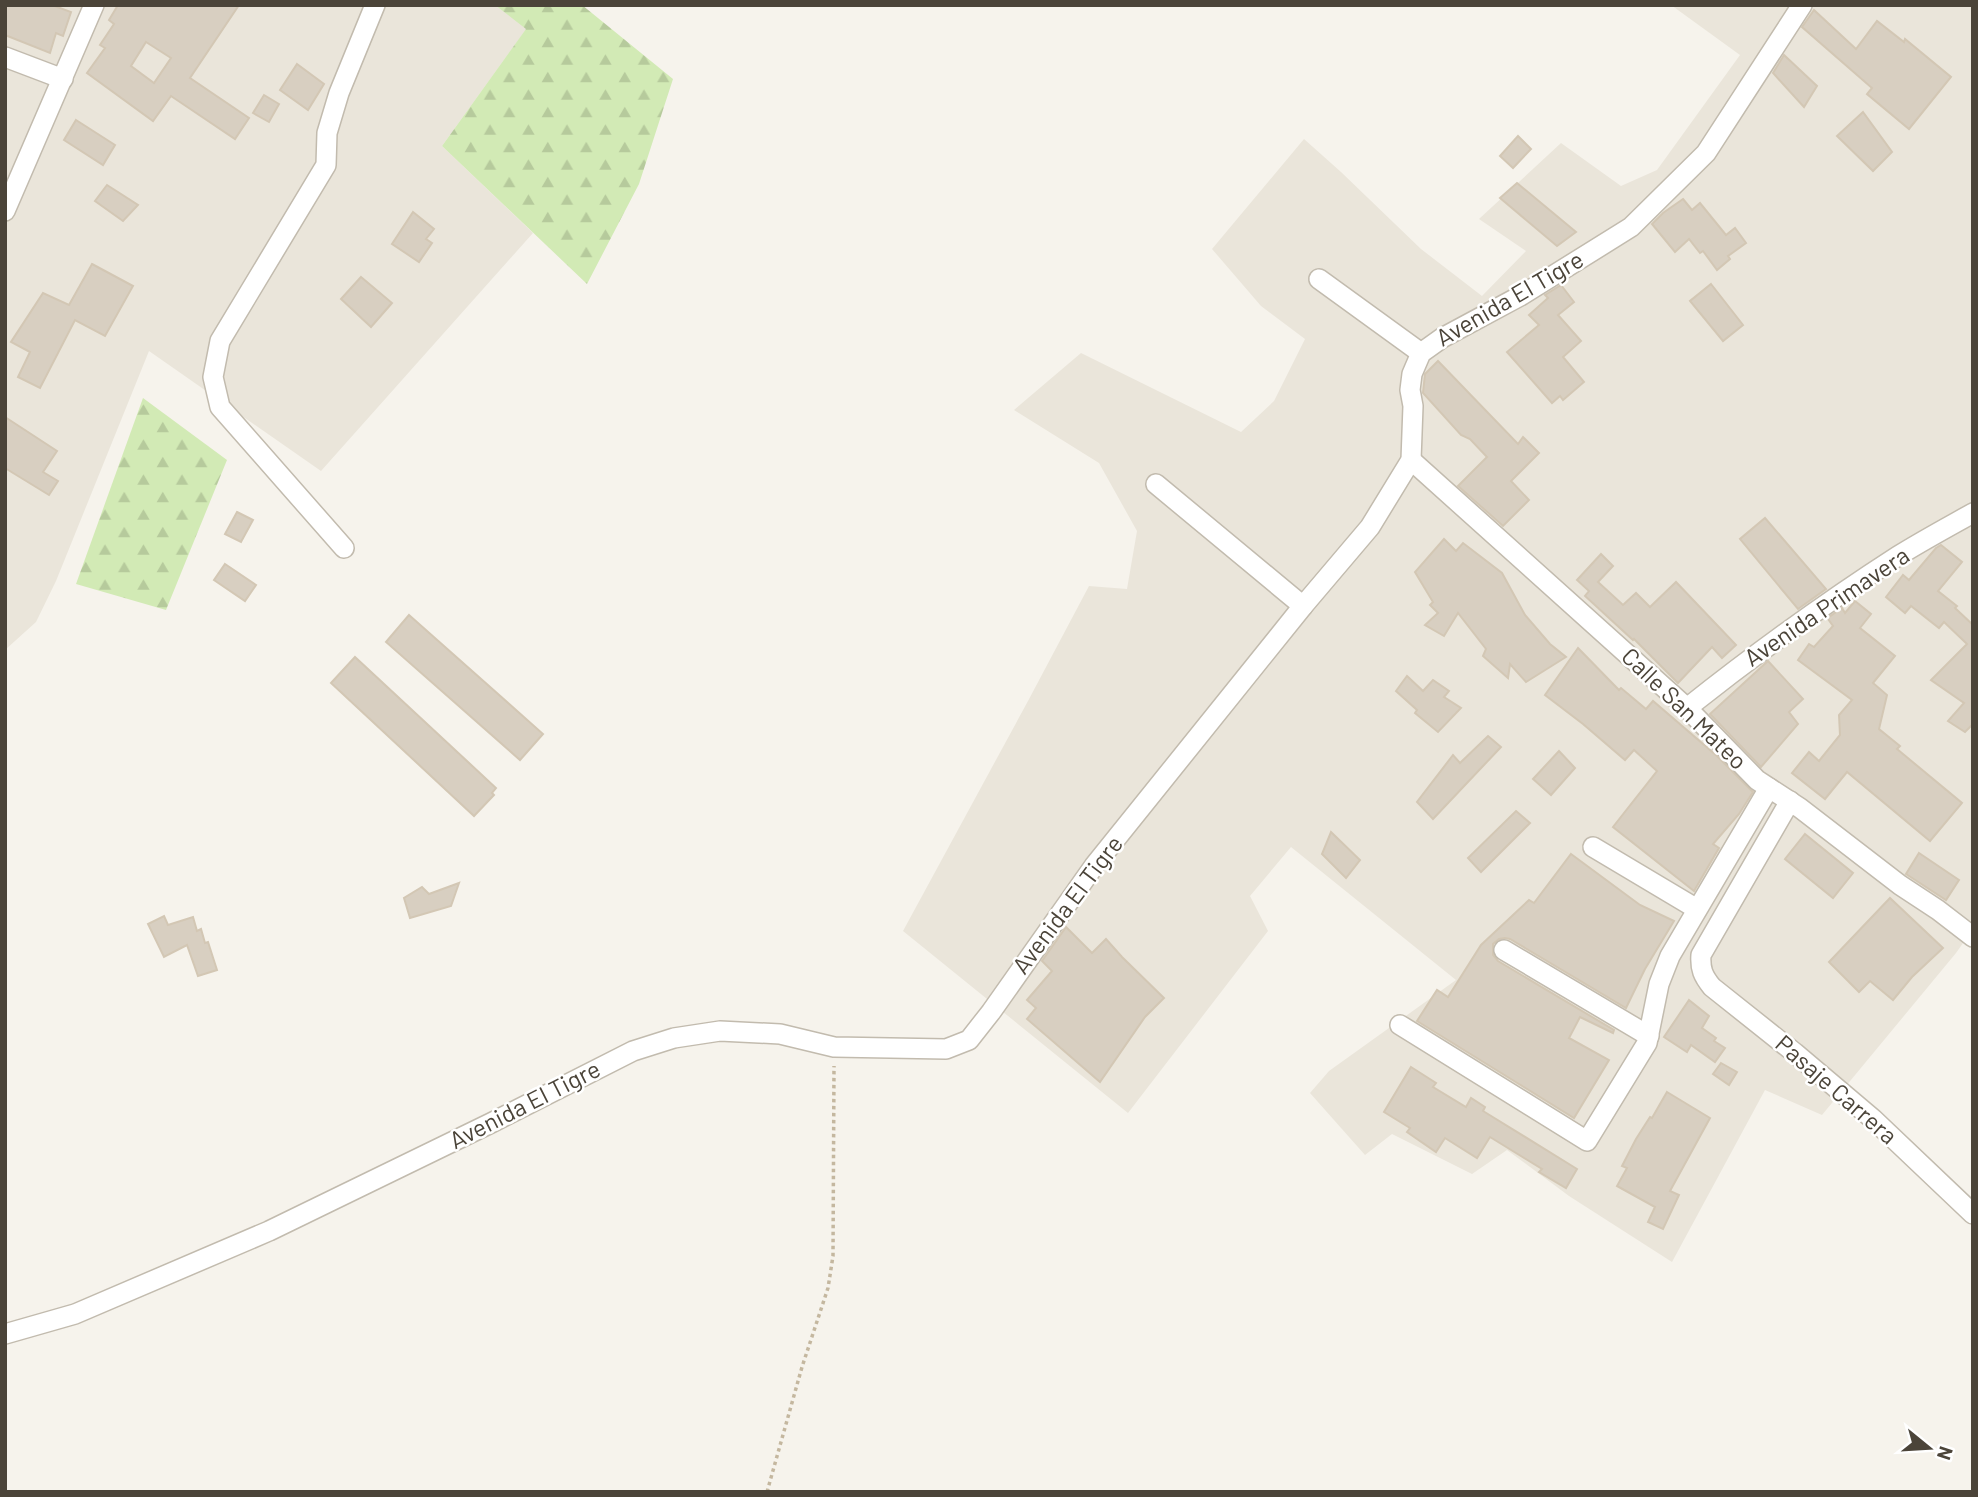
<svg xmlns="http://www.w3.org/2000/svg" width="1978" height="1497" viewBox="0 0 1978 1497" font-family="Barlow,sans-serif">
<defs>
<pattern id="forest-firs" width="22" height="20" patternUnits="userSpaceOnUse" patternTransform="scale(1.75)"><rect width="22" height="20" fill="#d2eab5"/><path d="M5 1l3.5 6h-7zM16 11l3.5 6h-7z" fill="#b6ca9c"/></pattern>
</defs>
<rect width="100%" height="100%" fill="#f6f3ec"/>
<g fill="#eae5da">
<path d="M 5,5 L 495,5 L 527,28 L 442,146 L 533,233 L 321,471 L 149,351 L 56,581 L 36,622 L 5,650 Z"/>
<path d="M 1671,5 L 1973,5 L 1973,929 L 1956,953 L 1822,1115 L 1765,1090 L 1672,1262 L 1569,1196 L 1507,1150 L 1472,1174 L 1392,1134 L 1365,1155 L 1310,1093 L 1329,1071 L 1456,980 L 1291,847 L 1250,896 L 1268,931 L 1128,1113 L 903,931 L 1028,701 L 1089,586 L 1127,589 L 1137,531 L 1099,463 L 1014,410 L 1081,353 L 1241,432 L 1274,401 L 1305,339 L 1261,306 L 1212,249 L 1304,139 L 1341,172 L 1421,249 L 1482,296 L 1526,251 L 1479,219 L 1561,143 L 1621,186 L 1657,170 L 1740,55 Z"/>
</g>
<g fill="url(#forest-firs)">
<path d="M 495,5 L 582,5 L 673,79 L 639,184 L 587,284 L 442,146 L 526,29 Z"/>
<path d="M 143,398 L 227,460 L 166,610 L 76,584 Z"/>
</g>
<g fill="#d8cfc1" stroke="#d3c7b4" stroke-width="2" fill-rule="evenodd">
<path d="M 5,5 L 52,5 L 71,12 L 63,36 L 56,33 L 50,53 L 5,35 Z"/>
<path d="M 118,5 L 239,5 L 190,78 L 249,118 L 235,139 L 171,96 L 153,121 L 87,73 L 105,48 L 100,45 L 114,24 L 109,20 ZM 146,42 L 171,58 L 154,83 L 131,66 Z"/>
<path d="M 1814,10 L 1856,49 L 1877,21 L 1904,42 L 1905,39 L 1951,77 L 1909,129 L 1867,94 L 1872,88 L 1802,27 Z"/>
<path d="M 1784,55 L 1817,86 L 1804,107 L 1773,73 Z"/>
<path d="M 297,64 L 324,84 L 308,110 L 280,90 Z"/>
<path d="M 264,95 L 279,104 L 269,122 L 253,113 Z"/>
<path d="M 1863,112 L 1892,152 L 1873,171 L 1837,136 Z"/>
<path d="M 76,120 L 115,145 L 103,165 L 64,140 Z"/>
<path d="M 1518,136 L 1531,149 L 1513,168 L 1500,156 Z"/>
<path d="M 1517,183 L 1576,232 L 1557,246 L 1500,198 Z"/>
<path d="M 107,185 L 138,205 L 123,221 L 95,201 Z"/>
<path d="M 1683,199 L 1692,210 L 1700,203 L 1726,235 L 1735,228 L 1746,243 L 1728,256 L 1730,259 L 1717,270 L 1703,251 L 1700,253 L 1689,239 L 1675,252 L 1652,224 L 1663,213 Z"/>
<path d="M 413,212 L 434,229 L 426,239 L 432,243 L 419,262 L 392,244 Z"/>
<path d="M 92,264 L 133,286 L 105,336 L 75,320 L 40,388 L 18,377 L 30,352 L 11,342 L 43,293 L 69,305 Z"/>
<path d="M 361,277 L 392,303 L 371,327 L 341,299 Z"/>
<path d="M 1711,284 L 1743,325 L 1723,341 L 1690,301 Z"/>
<path d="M 1561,285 L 1574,302 L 1558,315 L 1581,341 L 1563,357 L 1584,382 L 1563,400 L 1560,396 L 1552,403 L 1507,352 L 1539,325 L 1529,315 L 1548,298 L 1545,295 Z"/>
<path d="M 1438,361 L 1518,444 L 1523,437 L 1539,453 L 1511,481 L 1529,500 L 1503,526 L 1458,486 L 1487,457 L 1470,439 L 1461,435 L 1423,393 L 1425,374 Z"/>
<path d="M 5,417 L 57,451 L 43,472 L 58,481 L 49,495 L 5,468 Z"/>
<path d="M 237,512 L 253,520 L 241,542 L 225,534 Z"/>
<path d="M 1765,518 L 1826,589 L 1798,609 L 1740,539 Z"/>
<path d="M 1444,539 L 1456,551 L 1463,543 L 1502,573 L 1525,615 L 1550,644 L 1566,657 L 1526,682 L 1510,664 L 1508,678 L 1483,656 L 1486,649 L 1458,613 L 1444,636 L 1425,625 L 1438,613 L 1430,605 L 1433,602 L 1415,572 Z"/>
<path d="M 1941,545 L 1962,562 L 1938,591 L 1957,606 L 1955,608 L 1973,625 L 1973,724 L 1965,732 L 1948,721 L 1964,703 L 1931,680 L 1967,644 L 1944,622 L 1939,628 L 1911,606 L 1905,613 L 1886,597 L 1903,575 L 1909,580 L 1936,548 Z"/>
<path d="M 1601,554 L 1613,566 L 1598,582 L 1623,605 L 1636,593 L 1650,607 L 1676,582 L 1736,645 L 1722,658 L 1712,647 L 1678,683 L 1634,639 L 1633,640 L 1585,596 L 1589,591 L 1577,580 Z"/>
<path d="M 225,564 L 256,585 L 245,601 L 214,580 Z"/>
<path d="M 1855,601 L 1871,614 L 1860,628 L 1895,656 L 1873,683 L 1887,695 L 1879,729 L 1900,746 L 1897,749 L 1962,803 L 1930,841 L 1847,772 L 1825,799 L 1792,773 L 1809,752 L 1819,761 L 1840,735 L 1839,715 L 1852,700 L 1798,660 L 1809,644 L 1814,647 L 1833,626 L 1828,619 L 1829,617 L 1842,608 L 1845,613 Z"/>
<path d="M 409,615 L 543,734 L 520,760 L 386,642 Z"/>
<path d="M 1578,648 L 1619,690 L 1621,688 L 1646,709 L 1653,701 L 1717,756 L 1753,792 L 1739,814 L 1713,844 L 1719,848 L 1694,891 L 1613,827 L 1657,771 L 1634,750 L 1625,760 L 1583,724 L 1545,695 Z"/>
<path d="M 355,657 L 496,788 L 492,793 L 494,795 L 474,816 L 331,683 Z"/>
<path d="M 1768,661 L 1803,699 L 1789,712 L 1798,724 L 1761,767 L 1710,714 Z"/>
<path d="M 1407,676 L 1423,691 L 1433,680 L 1449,691 L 1444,697 L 1461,708 L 1438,732 L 1415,713 L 1417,710 L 1396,691 Z"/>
<path d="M 1488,736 L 1501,747 L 1433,819 L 1417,802 L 1453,755 L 1460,763 Z"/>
<path d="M 1559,751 L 1575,768 L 1551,795 L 1533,779 Z"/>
<path d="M 1516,811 L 1530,823 L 1481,872 L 1468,858 Z"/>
<path d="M 1331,832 L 1360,860 L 1346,878 L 1322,854 Z"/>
<path d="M 1805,834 L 1853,873 L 1833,898 L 1785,859 Z"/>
<path d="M 1919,853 L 1959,880 L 1946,900 L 1906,874 Z"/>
<path d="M 1571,854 L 1640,905 L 1674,921 L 1645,969 L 1626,1008 L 1510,939 L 1505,938 L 1499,939 L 1493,944 L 1493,955 L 1498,961 L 1614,1030 L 1613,1033 L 1580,1017 L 1569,1038 L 1609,1060 L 1574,1118 L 1417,1021 L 1437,990 L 1448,997 L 1481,945 L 1529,900 L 1534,903 Z"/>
<path d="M 459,883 L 451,906 L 410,918 L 404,898 L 422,887 L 429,894 Z"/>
<path d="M 1890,898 L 1943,948 L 1912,977 L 1893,1000 L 1870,981 L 1859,992 L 1829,962 Z"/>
<path d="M 164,916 L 168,925 L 193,917 L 197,931 L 201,929 L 205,943 L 208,942 L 217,970 L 198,976 L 187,945 L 164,957 L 148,924 Z"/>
<path d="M 1066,927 L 1092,953 L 1106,939 L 1122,957 L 1164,998 L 1145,1017 L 1100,1082 L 1027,1019 L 1036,1008 L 1027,1000 L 1052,971 L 1042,961 Z"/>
<path d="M 1689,1000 L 1709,1016 L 1702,1028 L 1716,1038 L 1714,1041 L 1725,1048 L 1715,1062 L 1691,1045 L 1687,1052 L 1664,1037 Z"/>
<path d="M 1721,1063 L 1737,1072 L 1729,1085 L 1713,1074 Z"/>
<path d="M 1411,1067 L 1436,1083 L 1433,1087 L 1466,1107 L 1471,1098 L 1485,1107 L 1483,1111 L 1577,1169 L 1566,1188 L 1539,1172 L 1542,1169 L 1490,1137 L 1477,1158 L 1445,1138 L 1436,1152 L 1407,1132 L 1410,1128 L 1384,1112 Z"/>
<path d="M 1667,1092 L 1710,1118 L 1670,1191 L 1679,1195 L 1663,1229 L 1648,1222 L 1655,1207 L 1617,1186 L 1627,1168 L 1622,1166 L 1636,1139 L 1650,1117 L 1652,1118 Z"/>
</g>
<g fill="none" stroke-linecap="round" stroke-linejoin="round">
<defs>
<g id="minor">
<path d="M 5,57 L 63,79"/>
<path d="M 5,211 L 94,5"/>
<path d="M 1319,279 L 1421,353"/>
<path d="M 1411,460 L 1687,708 L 1757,780 L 1800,808 L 1900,885 L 1938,910 L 1973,937"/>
<path d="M 1156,484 L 1303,606"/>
<path d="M 344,548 L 220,407 L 213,377 L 220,341 L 326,165 L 327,133 L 339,93 L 375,5"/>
<path d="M 1687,708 C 1755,654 1825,603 1898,556 C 1922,541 1948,527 1973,513"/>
<path d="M 1790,801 L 1701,955 C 1700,969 1703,976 1712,987 L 1795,1053 L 1873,1119 L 1973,1214"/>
<path d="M 1593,847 L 1697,909"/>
<path d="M 1504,950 L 1649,1036"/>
<path d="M 1400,1025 L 1587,1141 L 1647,1043 L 1659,984 L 1670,956 L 1769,788"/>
<path d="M 5,1334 L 75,1314 L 269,1231 L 491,1123 L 633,1051 L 674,1038 L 720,1031 L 780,1034 L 834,1047 L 946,1049 L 969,1040 L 991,1012 L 1094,866 L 1303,606 L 1370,527 L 1411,460 L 1413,406 L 1410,390 L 1412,374 L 1421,353 L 1442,338 L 1522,295 L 1631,227 L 1706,153 L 1802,5"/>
</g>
</defs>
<use href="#minor" stroke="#c2bbae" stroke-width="22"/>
<path stroke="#c4b79f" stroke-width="3.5" stroke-dasharray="3.5 3.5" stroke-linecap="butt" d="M 767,1492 L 802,1367 L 828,1288 L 833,1256 L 834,1066"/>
<use href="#minor" stroke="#fff" stroke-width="19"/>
</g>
<g text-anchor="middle" stroke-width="5" stroke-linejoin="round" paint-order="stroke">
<g font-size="24" fill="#4b4439" stroke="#fff">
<text transform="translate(1510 299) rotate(-30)" y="8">Avenida El Tigre</text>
<text transform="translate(1827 607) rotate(-34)" y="8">Avenida Primavera</text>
<text transform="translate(1684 709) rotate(44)" y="8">Calle San Mateo</text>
<text transform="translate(1068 905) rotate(-53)" y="8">Avenida El Tigre</text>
<text transform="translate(1836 1090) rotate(41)" y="8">Pasaje Carrera</text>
<text transform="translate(525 1105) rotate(-27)" y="8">Avenida El Tigre</text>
</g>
</g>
<rect width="1978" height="1497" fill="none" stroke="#4b4439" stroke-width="14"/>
<g transform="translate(1929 1448) rotate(108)" stroke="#ffffff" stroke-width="5" paint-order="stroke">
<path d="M0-5L12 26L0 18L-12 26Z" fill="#4b4439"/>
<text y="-10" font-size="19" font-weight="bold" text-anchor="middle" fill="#4b4439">N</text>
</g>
</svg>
